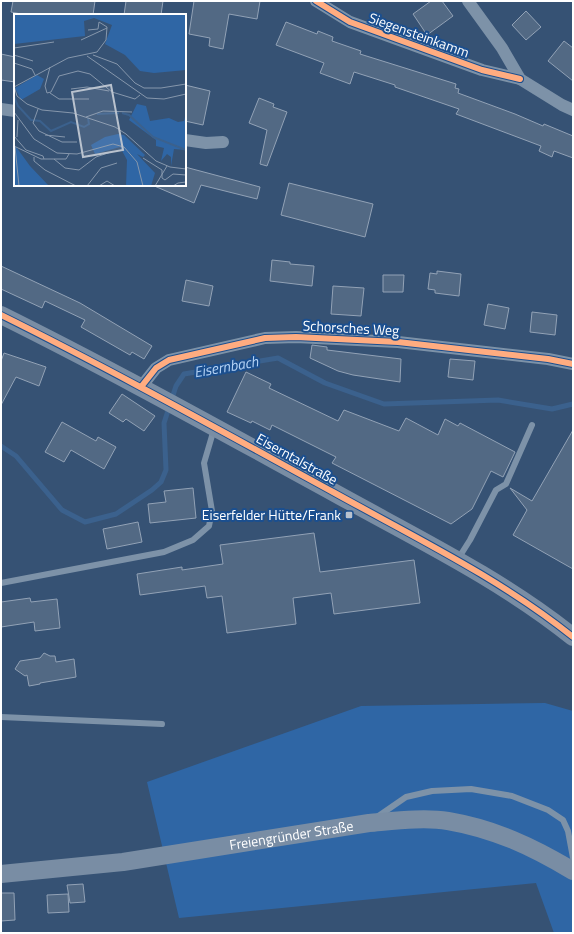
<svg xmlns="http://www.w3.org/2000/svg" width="574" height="934" viewBox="0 0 574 934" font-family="'Titillium Web',sans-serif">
<rect width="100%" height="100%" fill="#365274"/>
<path fill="#2f66a5" d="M 545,703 L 573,711 L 573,933 L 554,933 L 536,883 L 179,918 L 147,782 L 361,706 Z"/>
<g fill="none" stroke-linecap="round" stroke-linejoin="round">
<path stroke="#3b618d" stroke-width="5" d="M 1,446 L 16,456 L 62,510 L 85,522 L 116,514 L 152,490 L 161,482 L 166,470 L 164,423 L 176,386 L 184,374 L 278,358 L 325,383 L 384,404 L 498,400 L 552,409 L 573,404"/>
</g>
<g fill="#526984" stroke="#92a2b6">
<path d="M 13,1 L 95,1 L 93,15 L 26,15 L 11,12 Z"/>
<path d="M 126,1 L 163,1 L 161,15 L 124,15 Z"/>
<path d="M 194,1 L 260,1 L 257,19 L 229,14 L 223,49 L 209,46 L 210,38 L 189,34 Z"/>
<path d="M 431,1 L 442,1 L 453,16 L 427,35 L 413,14 Z"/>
<path d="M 526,11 L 541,27 L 526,40 L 512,25 Z"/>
<path d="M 286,22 L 317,34 L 318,31 L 333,37 L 332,41 L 361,51 L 360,54 L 456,84 L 455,88 L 459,89 L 458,93 L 515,114 L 543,126 L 544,124 L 573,136 L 573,158 L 554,151 L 552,157 L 539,151 L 541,146 L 456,114 L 459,109 L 395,87 L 395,85 L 354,72 L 350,84 L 320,73 L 324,63 L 276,45 Z"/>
<path d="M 564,41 L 573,48 L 573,81 L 548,61 Z"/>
<path d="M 1,54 L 15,57 L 15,82 L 1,80 Z"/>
<path d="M 185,85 L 210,91 L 203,125 L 185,121 Z"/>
<path d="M 259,98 L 274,104 L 273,107 L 287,112 L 267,166 L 260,164 L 267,130 L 249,123 Z"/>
<path d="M 185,167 L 260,187 L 257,199 L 201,185 L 194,203 L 152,185 L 185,185 Z"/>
<path d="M 289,183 L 373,204 L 365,237 L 281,215 Z"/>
<path d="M 272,260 L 290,262 L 290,264 L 314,266 L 312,286 L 270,281 Z"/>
<path d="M 1,266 L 80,303 L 152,346 L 144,359 L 132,352 L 130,355 L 81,327 L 85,320 L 45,301 L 42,308 L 1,289 Z"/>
<path d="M 437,271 L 461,274 L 459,296 L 435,293 L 435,290 L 428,289 L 430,273 L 437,274 Z"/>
<path d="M 383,275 L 404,275 L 403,292 L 383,292 Z"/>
<path d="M 186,280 L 213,286 L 209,306 L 182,301 Z"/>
<path d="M 333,286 L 364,288 L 361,316 L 331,314 Z"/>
<path d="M 488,304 L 509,308 L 505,329 L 484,325 Z"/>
<path d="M 532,312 L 557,315 L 555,335 L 530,332 Z"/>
<path d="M 312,345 L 327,347 L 327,350 L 401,359 L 400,382 L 353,375 L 338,371 L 310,358 Z"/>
<path d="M 4,353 L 46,367 L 39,386 L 16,377 L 1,405 L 1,361 Z"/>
<path d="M 450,359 L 475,361 L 473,380 L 448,377 Z"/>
<path d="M 246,372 L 271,384 L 269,388 L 338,421 L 344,410 L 399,431 L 406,418 L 438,435 L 445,419 L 458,426 L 460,423 L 515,452 L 503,477 L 491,471 L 472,509 L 451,524 L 332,463 L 336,457 L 272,425 L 270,430 L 252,421 L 251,423 L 227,412 Z"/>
<path d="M 122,394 L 155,416 L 144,431 L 126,419 L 123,422 L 109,413 Z"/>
<path d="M 62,422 L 96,441 L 98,437 L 116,447 L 104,469 L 71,450 L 64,462 L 45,452 Z"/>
<path d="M 573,430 L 573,569 L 513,535 L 527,510 L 510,488 L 532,501 Z"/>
<path d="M 193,488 L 196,518 L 150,523 L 148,504 L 166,502 L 164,491 Z"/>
<path d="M 138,522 L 142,542 L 107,549 L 103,529 Z"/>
<path d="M 314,533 L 320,572 L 414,560 L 420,603 L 334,614 L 331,593 L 293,598 L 296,624 L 227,633 L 222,596 L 207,598 L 205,586 L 140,595 L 137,574 L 182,567 L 182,570 L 223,564 L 220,545 Z"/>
<path d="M 30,598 L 31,602 L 57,599 L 60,628 L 35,631 L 34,622 L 1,627 L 1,602 Z"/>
<path d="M 44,653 L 50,656 L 55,656 L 56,662 L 74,659 L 76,677 L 40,683 L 40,684 L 29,686 L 27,675 L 25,676 L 15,669 L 20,661 L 40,658 Z"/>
<path d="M 83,884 L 85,902 L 70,903 L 67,885 Z"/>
<path d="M 1,893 L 14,893 L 15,920 L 1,921 Z"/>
<path d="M 68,894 L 69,912 L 48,913 L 47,895 Z"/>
</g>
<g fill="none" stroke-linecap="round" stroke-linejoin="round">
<g stroke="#7d92a8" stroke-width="6">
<path d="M 458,559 L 470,540 L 496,490 L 506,484 L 532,425"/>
<path d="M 1,583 L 164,552 L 193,540 L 209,526 L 212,511 L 204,463 L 214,429"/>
<path d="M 1,717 L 162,724"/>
<path d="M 377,817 L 406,797 L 432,791 L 471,789 L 512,796 L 548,810 L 563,820 L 568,831 L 573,858"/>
</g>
<g stroke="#7d92a8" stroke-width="12">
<path d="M 316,1 L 350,22 L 482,70 L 520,79"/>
<path d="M 468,1 L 502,48 L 520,79 L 562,105 L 573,110"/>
<path d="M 1,109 L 15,111"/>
<path d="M 185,140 L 206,143 L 223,142"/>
<path d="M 141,387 L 156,368 L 169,360 L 265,338 L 296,337 L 398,342 L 548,359 L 573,364"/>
</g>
<g stroke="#798da4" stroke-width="18">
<path d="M 1,315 C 114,371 223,432 333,492 C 414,537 501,579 573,637"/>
<path id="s1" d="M 1,874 L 123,862 L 369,823 C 393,821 424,817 448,821 C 495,829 533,847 573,871"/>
</g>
<defs>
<g id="cycleway">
<path d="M 316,1 L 350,22 L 482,70 L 520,79"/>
<path d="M 1,315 C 114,371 223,432 333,492 C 414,537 501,579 573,637"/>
<path d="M 141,387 L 156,368 L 169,360 L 265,338 L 296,337 L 398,342 L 548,359 L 573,364"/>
</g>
</defs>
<use href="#cycleway" stroke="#1b4f8f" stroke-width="8"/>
<use href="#cycleway" stroke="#ffac80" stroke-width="6"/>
</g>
<rect fill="#b9c2ce" stroke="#1b4f8f" stroke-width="1.5" x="345" y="511" width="8" height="8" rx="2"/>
<g text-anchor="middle" stroke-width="4" stroke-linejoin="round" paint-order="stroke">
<g font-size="14" fill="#fff" stroke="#1b4f8f">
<text transform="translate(419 35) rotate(20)" y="5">Siegensteinkamm</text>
<text transform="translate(351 328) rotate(3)" y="5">Schorsches Weg</text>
<text transform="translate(297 459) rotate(29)" y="5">Eiserntalstraße</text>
<text dy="5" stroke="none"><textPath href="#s1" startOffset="293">Freiengründer Straße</textPath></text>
</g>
<g font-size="14" fill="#fff" stroke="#1b4f8f" text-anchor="end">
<text x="341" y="520">Eiserfelder Hütte/Frank</text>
</g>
<g font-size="15" font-style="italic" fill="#b5d3f5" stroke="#1b4f8f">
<text transform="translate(226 367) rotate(-10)" y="5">Eisernbach</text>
</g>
</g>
<g transform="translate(14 14)">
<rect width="172" height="172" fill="#365274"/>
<path d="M 0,0 L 172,0 L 172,56 L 140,59 L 126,57 L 111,41 L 91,30 L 98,11 L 80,4 L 70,7 L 71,22 L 0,30 ZM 23,61 L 30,65 L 26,75 L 7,86 L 1,74 ZM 123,90 L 132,92 L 136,107 L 155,104 L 164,108 L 170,107 L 172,99 L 172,136 L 160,135 L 157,152 L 157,143 L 153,140 L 147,147 L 150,134 L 142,132 L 142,126 L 115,106 ZM 104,120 L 110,121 L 131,141 L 129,143 L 123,140 L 141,159 L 137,172 L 112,172 L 113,146 L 106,133 L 81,140 L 77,131 L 91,123 ZM 0,130 L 16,152 L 35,172 L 0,172 Z" fill="#2f66a5"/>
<path fill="none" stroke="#3b618d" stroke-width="2" d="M 0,83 L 4,92 L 17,106 L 26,107 L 37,117 L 57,108 L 70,113 L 75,110 L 74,104M 108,99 L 115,101 L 139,123 L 172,136M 83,100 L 105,99"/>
<path fill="none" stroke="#8697ac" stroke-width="1" d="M 67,26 L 93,14M 0,34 L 40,28M 0,41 L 19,47M 79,41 L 103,50 L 121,69 L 130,74 L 147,74 L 172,70M 73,42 L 133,84 L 150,85 L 172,80M 0,49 L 18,55 L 21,61M 36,53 L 31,72 L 33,79 L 37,78 L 45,62 L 64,57 L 76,60 L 98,78 L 121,85 L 126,81M 0,72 L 3,82 L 13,90 L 28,96 L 59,99 L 101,113 L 112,120 L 142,147 L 156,153 L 172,155M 0,73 L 54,44 L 83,38 L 92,26 L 93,13 L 85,8 L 84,15 L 74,16M 57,75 L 73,73 L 95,77M 36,79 L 45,85 L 75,85M 24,95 L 19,109 L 25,117 L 48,128 L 63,128M 0,98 L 20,125 L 43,139 L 63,140 L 99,130 L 110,133 L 123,148 L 129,172M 72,103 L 89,97 L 118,98M 31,121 L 51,123M 0,122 L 12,136 L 29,142 L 30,145M 3,123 L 4,106M 0,132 L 27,145 L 52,145 L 55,140M 1,133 L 5,172M 20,143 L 20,147 L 31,156 L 62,172M 129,144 L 148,156 L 148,164 L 151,166 L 159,160 L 172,161M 40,145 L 51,154 L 65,156 L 82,143 L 97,138M 73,172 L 87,154 L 103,149M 85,172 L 93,167 L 101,172M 141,172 L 153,152M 159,172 L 164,169 L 172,168"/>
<path fill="#b9c2ce" fill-opacity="0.15" stroke="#b9c2ce" stroke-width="2" d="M 97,71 L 109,136 L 69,143 L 58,78 Z"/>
<rect width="172" height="172" fill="none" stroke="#fff" stroke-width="2"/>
</g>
<rect width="574" height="934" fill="none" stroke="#ffffff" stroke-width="4"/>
</svg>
